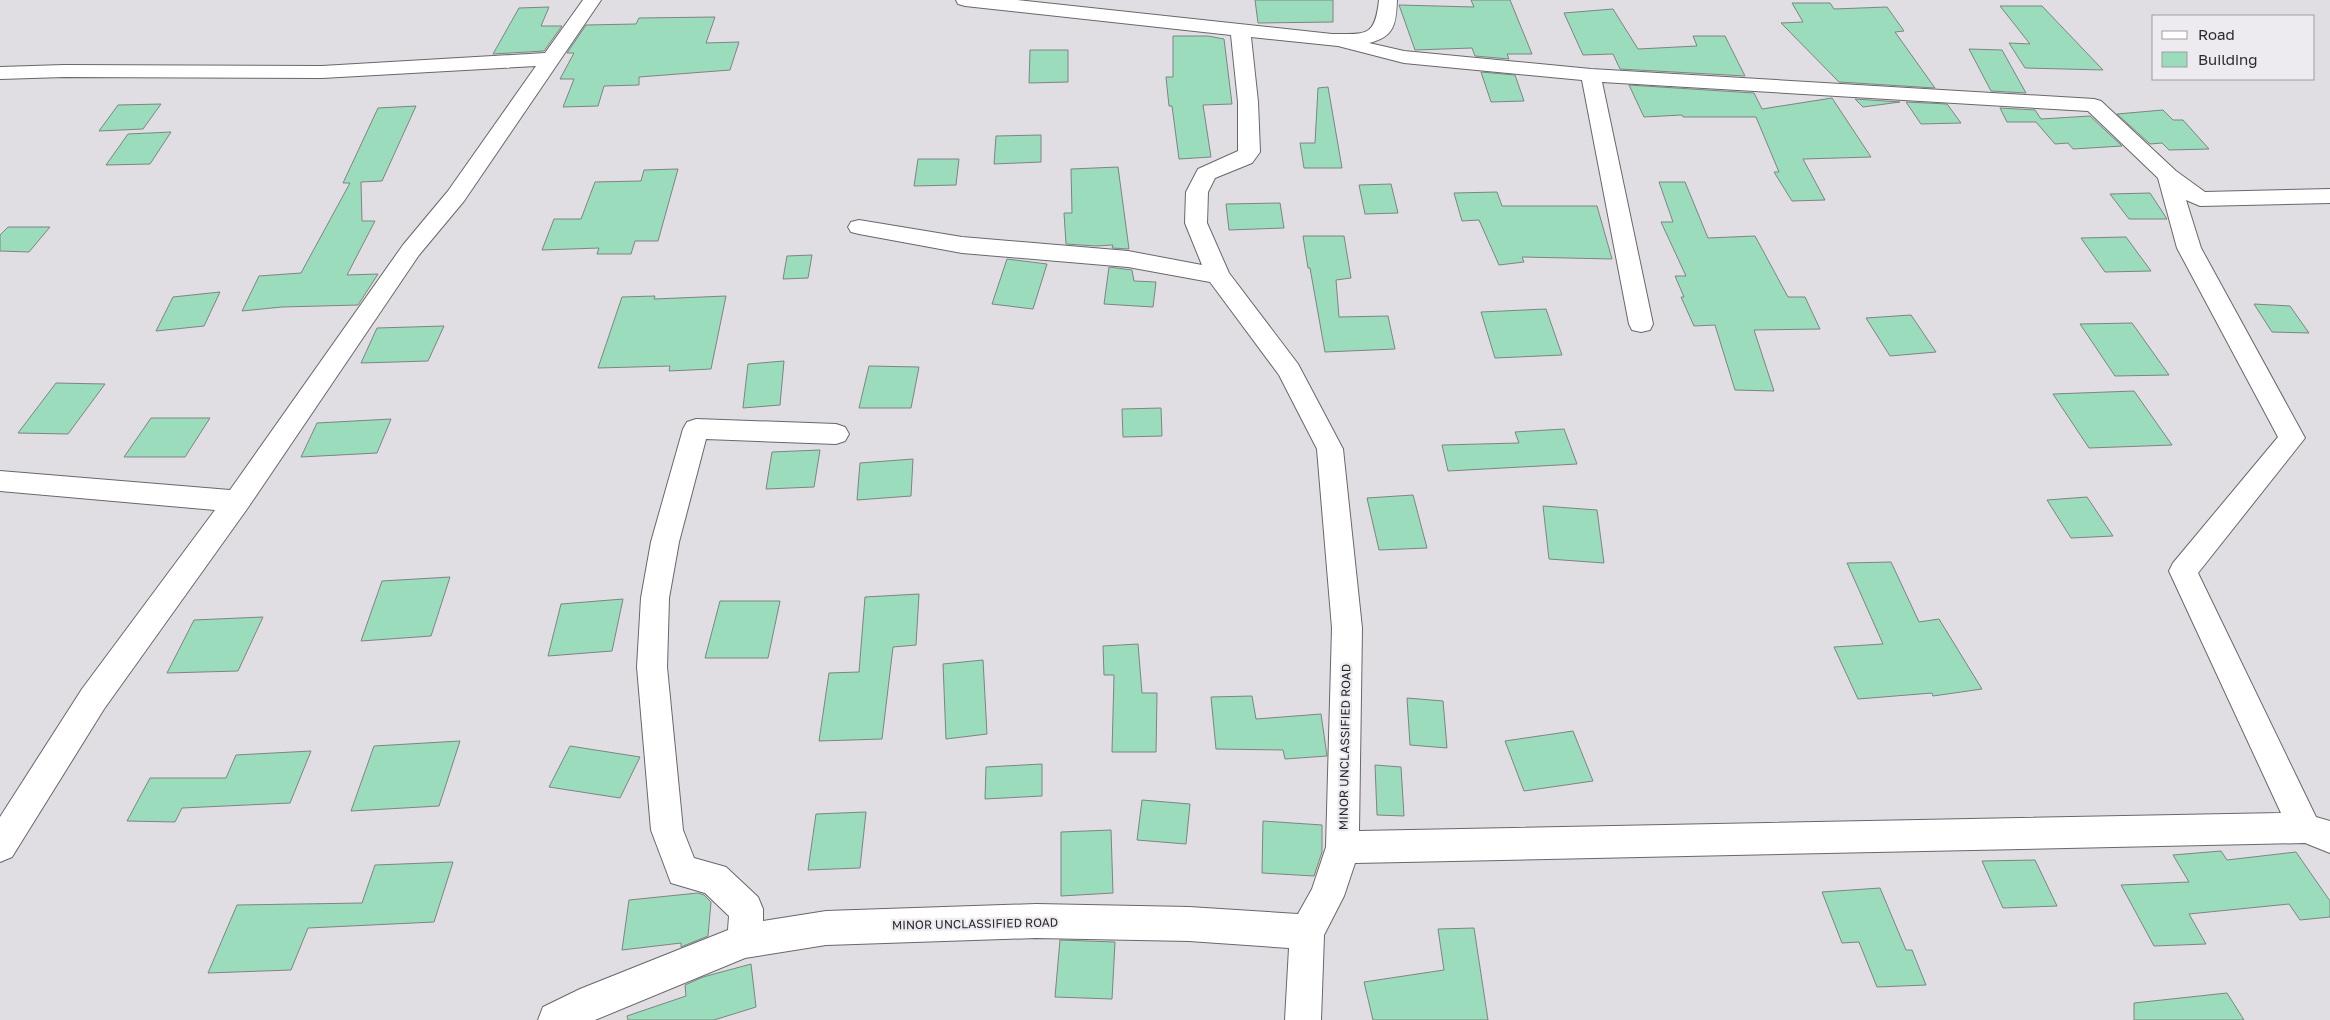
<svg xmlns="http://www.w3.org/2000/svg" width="2330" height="1020" viewBox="0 0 2330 1020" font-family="'Golos Text',sans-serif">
<rect width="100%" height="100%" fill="#e0dde3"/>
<g fill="#9bdcbd" stroke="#7e8581">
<path d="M 1255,0 L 1333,0 L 1333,22 L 1258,23 Z"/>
<path d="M 1471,0 L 1510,0 L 1532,54 L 1507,54 L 1509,59 L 1475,56 L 1472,48 L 1415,50 L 1399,5 L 1474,7 Z"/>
<path d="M 1792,3 L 1830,3 L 1834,9 L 1887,7 L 1904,31 L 1895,32 L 1935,88 L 1839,82 L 1781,23 L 1803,22 Z"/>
<path d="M 2000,6 L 2042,6 L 2103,70 L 2025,68 L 2009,43 L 2030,44 Z"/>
<path d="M 549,7 L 541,26 L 562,26 L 544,51 L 493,54 L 519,8 Z"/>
<path d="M 1613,9 L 1638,49 L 1697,46 L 1693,36 L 1725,36 L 1745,76 L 1620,69 L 1613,54 L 1583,55 L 1564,13 Z"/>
<path d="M 715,17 L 706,43 L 739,42 L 730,70 L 639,77 L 639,85 L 604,86 L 598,106 L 563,107 L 574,79 L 560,79 L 574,53 L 567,53 L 586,25 L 636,24 L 639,18 Z"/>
<path d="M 1173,36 L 1208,36 L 1224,39 L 1232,104 L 1203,105 L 1211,157 L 1179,159 L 1172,106 L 1169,106 L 1166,77 L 1173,77 Z"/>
<path d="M 1969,49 L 2002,50 L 2026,93 L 1991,91 Z"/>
<path d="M 1030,50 L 1068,50 L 1068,82 L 1029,83 Z"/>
<path d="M 1481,72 L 1515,75 L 1524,101 L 1491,102 Z"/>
<path d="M 1629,85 L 1754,93 L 1762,109 L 1832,98 L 1871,157 L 1803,159 L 1825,200 L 1792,201 L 1774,172 L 1779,172 L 1756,117 L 1683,117 L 1682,115 L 1644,117 Z"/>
<path d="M 1328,87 L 1342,168 L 1304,168 L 1300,143 L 1315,143 L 1318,88 Z"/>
<path d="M 1855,99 L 1900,102 L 1863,107 Z"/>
<path d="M 1906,102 L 1947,104 L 1961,123 L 1921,124 Z"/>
<path d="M 161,104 L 143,129 L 99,131 L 118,105 Z"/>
<path d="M 416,106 L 382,181 L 361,182 L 362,221 L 375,221 L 347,275 L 378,274 L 358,305 L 282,307 L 242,311 L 259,276 L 301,273 L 350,183 L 343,183 L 378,108 Z"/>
<path d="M 2000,108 L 2035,110 L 2041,119 L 2090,116 L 2122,146 L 2073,149 L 2068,143 L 2055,144 L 2036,122 L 2007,122 Z"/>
<path d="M 2163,110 L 2173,120 L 2183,120 L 2209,149 L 2169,150 L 2162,143 L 2150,144 L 2117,114 Z"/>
<path d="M 171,132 L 150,164 L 106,165 L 128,134 Z"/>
<path d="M 1041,135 L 1041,162 L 994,164 L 996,136 Z"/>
<path d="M 918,159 L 959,159 L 956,185 L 914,186 Z"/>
<path d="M 1118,167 L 1129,249 L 1112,248 L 1113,245 L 1096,246 L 1066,244 L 1064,213 L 1072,213 L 1071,169 Z"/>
<path d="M 678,169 L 658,241 L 635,241 L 631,254 L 597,254 L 599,248 L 542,250 L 554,219 L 581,219 L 595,182 L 641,181 L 644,170 Z"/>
<path d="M 1659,182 L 1685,182 L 1708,238 L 1755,236 L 1788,297 L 1805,297 L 1820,329 L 1754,330 L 1774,391 L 1735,390 L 1715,325 L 1694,326 L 1681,297 L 1684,297 L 1675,276 L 1686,276 L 1661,222 L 1673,222 Z"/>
<path d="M 1391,184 L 1398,213 L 1365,214 L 1359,185 Z"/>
<path d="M 1497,192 L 1502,206 L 1597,206 L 1612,259 L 1522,257 L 1524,262 L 1499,265 L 1479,220 L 1462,221 L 1454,193 Z"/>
<path d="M 2150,193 L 2167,219 L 2129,219 L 2110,194 Z"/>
<path d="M 1280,203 L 1284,228 L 1229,230 L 1226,204 Z"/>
<path d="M 8,227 L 50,227 L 29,252 L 0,251 L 0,235 Z"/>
<path d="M 1303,236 L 1344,236 L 1351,278 L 1336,280 L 1339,317 L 1388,316 L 1395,349 L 1325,352 L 1310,268 L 1308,268 Z"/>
<path d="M 2126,237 L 2151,271 L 2105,272 L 2081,238 Z"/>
<path d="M 812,255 L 808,278 L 783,279 L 787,256 Z"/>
<path d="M 1007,259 L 1047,264 L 1033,309 L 992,304 Z"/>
<path d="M 1109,267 L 1132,270 L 1134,281 L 1156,282 L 1153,307 L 1104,304 Z"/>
<path d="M 220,292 L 204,326 L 156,331 L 173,297 Z"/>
<path d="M 655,296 L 654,299 L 726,296 L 711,369 L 669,371 L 670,366 L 598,368 L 622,297 Z"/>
<path d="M 2254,304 L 2290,306 L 2309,333 L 2272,332 Z"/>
<path d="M 1546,309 L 1562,355 L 1495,358 L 1481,312 Z"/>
<path d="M 1911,315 L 1936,352 L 1890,356 L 1866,318 Z"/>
<path d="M 2132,323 L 2169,375 L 2115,376 L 2080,324 Z"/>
<path d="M 444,326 L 428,361 L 361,363 L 377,328 Z"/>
<path d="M 784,361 L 780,405 L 743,408 L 748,364 Z"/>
<path d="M 869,366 L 919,367 L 911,408 L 859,408 Z"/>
<path d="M 56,383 L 105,384 L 68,434 L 18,433 Z"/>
<path d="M 2134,391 L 2172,445 L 2089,448 L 2053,394 Z"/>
<path d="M 1161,408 L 1162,436 L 1123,437 L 1122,409 Z"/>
<path d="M 151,418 L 210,418 L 185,457 L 124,457 Z"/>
<path d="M 391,419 L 377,453 L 301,457 L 317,423 Z"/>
<path d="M 1564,429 L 1577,464 L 1448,471 L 1442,445 L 1519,443 L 1515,432 Z"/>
<path d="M 820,450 L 814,487 L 766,489 L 772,452 Z"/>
<path d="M 913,459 L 911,496 L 857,500 L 860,463 Z"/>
<path d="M 1413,495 L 1427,548 L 1379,550 L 1367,498 Z"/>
<path d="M 2087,497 L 2113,536 L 2071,538 L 2047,500 Z"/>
<path d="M 1543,506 L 1597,510 L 1604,563 L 1549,559 Z"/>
<path d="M 1891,562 L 1919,622 L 1939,619 L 1982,689 L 1933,696 L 1932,693 L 1858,699 L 1834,647 L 1883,644 L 1847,563 Z"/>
<path d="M 450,577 L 431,636 L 361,641 L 382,581 Z"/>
<path d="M 919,594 L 916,645 L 893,647 L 882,739 L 819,741 L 829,673 L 859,672 L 865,597 Z"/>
<path d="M 623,599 L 612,651 L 548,656 L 561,604 Z"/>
<path d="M 720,601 L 780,601 L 768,658 L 705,658 Z"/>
<path d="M 263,617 L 238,671 L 167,673 L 194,620 Z"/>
<path d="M 1138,644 L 1142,693 L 1157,693 L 1156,752 L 1112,752 L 1114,675 L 1104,675 L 1103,646 Z"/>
<path d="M 983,660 L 987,734 L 946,739 L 943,664 Z"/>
<path d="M 1252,696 L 1256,719 L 1321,714 L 1327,756 L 1285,759 L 1283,750 L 1216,749 L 1211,697 Z"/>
<path d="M 1407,698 L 1443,701 L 1447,748 L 1410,745 Z"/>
<path d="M 1573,731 L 1593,781 L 1524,791 L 1505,741 Z"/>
<path d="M 460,741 L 439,806 L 351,811 L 374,746 Z"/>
<path d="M 570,746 L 640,757 L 620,798 L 549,787 Z"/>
<path d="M 311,751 L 290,803 L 182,808 L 175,822 L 127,821 L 150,778 L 226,778 L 236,755 Z"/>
<path d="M 1042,764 L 1042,796 L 985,799 L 986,767 Z"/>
<path d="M 1375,765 L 1401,767 L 1404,816 L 1377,815 Z"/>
<path d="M 1142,800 L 1190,804 L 1186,844 L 1137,840 Z"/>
<path d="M 866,812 L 860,868 L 808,870 L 816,814 Z"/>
<path d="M 1263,821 L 1322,825 L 1322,852 L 1314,876 L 1262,873 Z"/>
<path d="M 1111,830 L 1113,893 L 1061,896 L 1061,832 Z"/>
<path d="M 2221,851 L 2227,860 L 2296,852 L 2330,901 L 2330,917 L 2300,920 L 2289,904 L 2189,914 L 2206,944 L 2154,946 L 2121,885 L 2189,882 L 2173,855 Z"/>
<path d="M 2035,860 L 2057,906 L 2003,908 L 1982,861 Z"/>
<path d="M 453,862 L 434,922 L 308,928 L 291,970 L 208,973 L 237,905 L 362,903 L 375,865 Z"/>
<path d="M 1880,888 L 1906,950 L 1912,950 L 1926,985 L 1877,987 L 1859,942 L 1842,943 L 1822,892 Z"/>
<path d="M 698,893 L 704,895 L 711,902 L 708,936 L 681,947 L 681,943 L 622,950 L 629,900 Z"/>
<path d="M 1474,928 L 1488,1020 L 1373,1020 L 1364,982 L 1444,970 L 1438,929 Z"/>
<path d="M 1060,940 L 1115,942 L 1112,999 L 1055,997 Z"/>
<path d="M 751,964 L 756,1007 L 714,1020 L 628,1020 L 627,1016 L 686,996 L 685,985 L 703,977 Z"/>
<path d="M 2227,993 L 2244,1020 L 2134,1020 L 2134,1003 Z"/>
</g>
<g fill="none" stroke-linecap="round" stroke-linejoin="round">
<defs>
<g id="minor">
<path d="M 583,0 L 601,0 L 464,201 L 419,255 L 247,509 L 104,709 L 12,857 L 0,862 L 0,817 L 82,689 L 215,510 L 0,491 L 0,471 L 230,490 L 403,245 L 448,191 L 536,66 L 322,78 L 64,77 L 0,79 L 0,67 L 64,65 L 322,66 L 545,53 Z"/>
<path d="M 956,0 L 1017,0 L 1332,34 C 1367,34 1375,37 1379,0 L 1397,0 C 1396,23 1395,37 1369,43 L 1404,51 L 1591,69 L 2094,99 L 2101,101 L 2176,171 L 2205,192 L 2330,189 L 2330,203 L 2200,206 L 2186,200 L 2201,248 L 2305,438 L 2198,573 L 2316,817 L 2330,821 L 2330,853 L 2305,843 L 1355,863 L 1344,896 L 1324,935 L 1321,1020 L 1285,1020 L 1289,948 L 1189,941 L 1036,938 L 826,945 L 745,958 L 595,1020 L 538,1020 L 543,1007 L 580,989 L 728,930 L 729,916 L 705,893 L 671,883 L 651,830 L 637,667 L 641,598 L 651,542 L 683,429 L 687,422 L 696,419 L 836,424 L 845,427 L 849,434 L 845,441 L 836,444 L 706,439 L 679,542 L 669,598 L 667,667 L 683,830 L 694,858 L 726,867 L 758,897 L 763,909 L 763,921 L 826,911 L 1036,904 L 1189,907 L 1298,914 L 1312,889 L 1326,847 L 1332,628 L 1317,449 L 1279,375 L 1210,282 L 1128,267 L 962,253 L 859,234 L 851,232 L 848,227 L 851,222 L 859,220 L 962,237 L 1128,251 L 1202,265 L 1185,223 L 1186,192 L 1198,169 L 1238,151 L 1238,102 L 1231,35 L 965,6 L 958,4 ZM 1251,37 L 1338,46 L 1404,63 L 1582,80 L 1629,324 L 1632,330 L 1641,332 L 1650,330 L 1653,324 L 1602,82 L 2088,111 L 2158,178 L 2177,248 L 2278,437 L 2173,563 L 2169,571 L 2281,813 L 1359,831 L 1362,628 L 1343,449 L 1298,364 L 1229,273 L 1207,223 L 1208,192 L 1215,178 L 1252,163 L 1260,152 L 1258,102 Z"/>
</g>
</defs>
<use href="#minor" stroke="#69676c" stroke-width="2"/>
<use href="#minor" fill="#fff" fill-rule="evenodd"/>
</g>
<g text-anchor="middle" stroke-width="4.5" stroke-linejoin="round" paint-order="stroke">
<g font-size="12" fill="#2b2a2c" stroke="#edeaf0">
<text transform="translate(1345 747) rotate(-89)" y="4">MINOR UNCLASSIFIED ROAD</text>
<text transform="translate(975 924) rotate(-1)" y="4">MINOR UNCLASSIFIED ROAD</text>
</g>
</g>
<rect x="2152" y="15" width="162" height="65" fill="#edeaf0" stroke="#9f9da2"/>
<rect x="2162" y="31" width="25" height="8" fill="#ffffff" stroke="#9f9da2"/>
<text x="2198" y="40" font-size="15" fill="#2b2a2c">Road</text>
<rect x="2162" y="52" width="25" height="15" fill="#9bdcbd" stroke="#9f9da2"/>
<text x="2198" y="65" font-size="15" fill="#2b2a2c">Building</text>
</svg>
